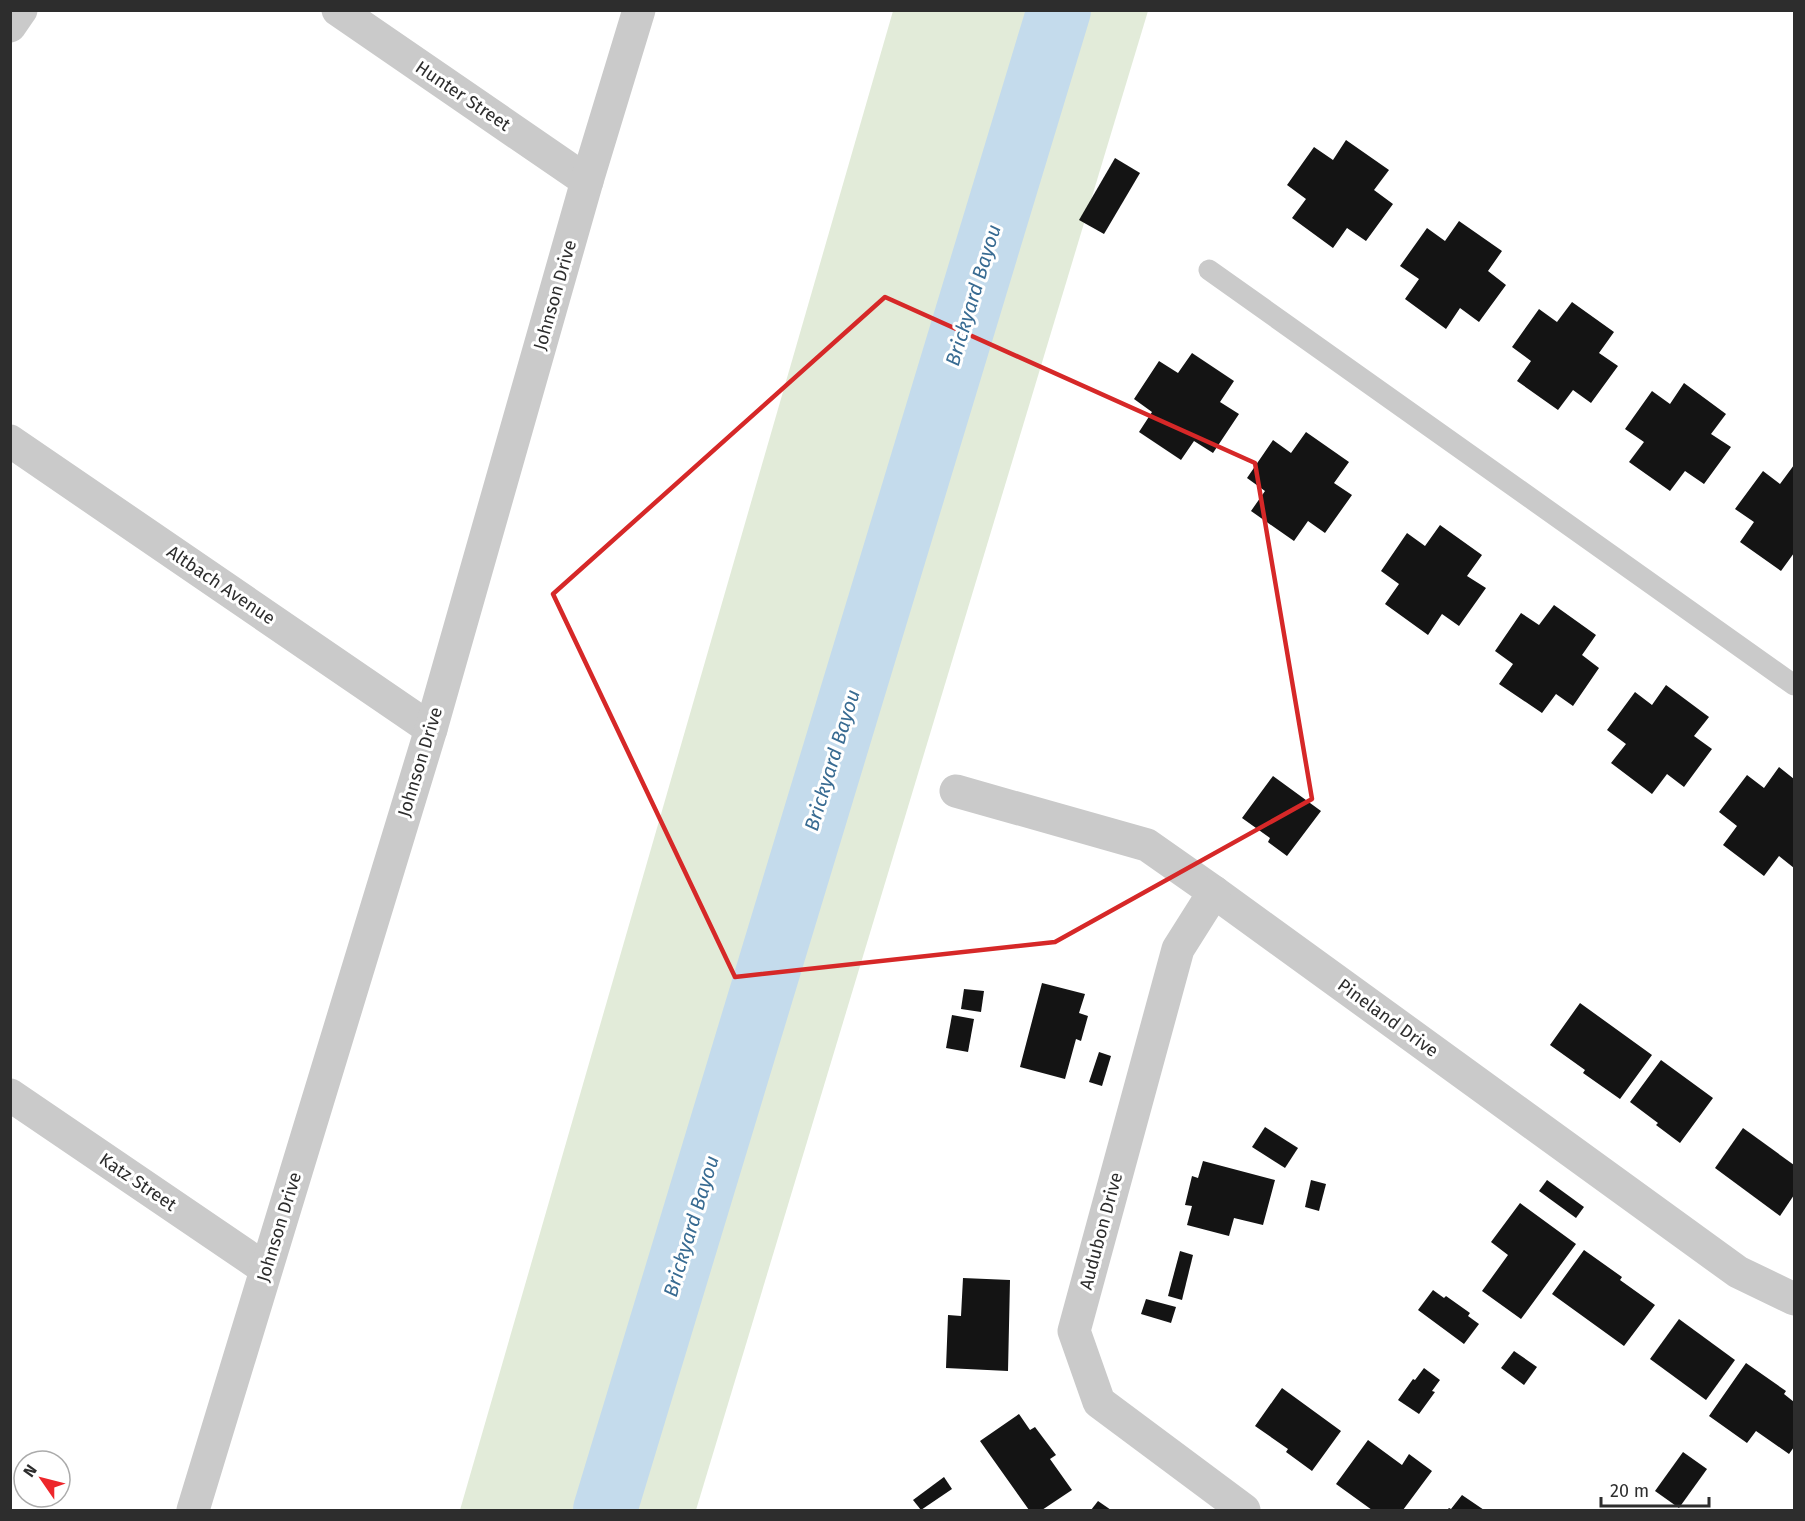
<svg xmlns="http://www.w3.org/2000/svg" width="1805" height="1521" viewBox="0 0 1805 1521" font-family="'Fira Sans',sans-serif">
<rect width="100%" height="100%" fill="#fff"/>
<path fill="#e2ebd9" d="M 893,11 L 1148,11 L 696,1510 L 460,1510 Z"/>
<g fill="none" stroke-linecap="round" stroke-linejoin="round">
<path stroke="#c4dbec" stroke-width="64" d="M 605,1510 L 1059,10"/>
</g>
<g fill="#141414">
<path d="M 1346,140 L 1389,170 L 1374,190 L 1393,204 L 1366,241 L 1347,228 L 1333,248 L 1292,218 L 1306,199 L 1287,185 L 1314,147 L 1333,160 Z"/>
<path d="M 1115,158 L 1140,173 L 1104,234 L 1079,220 Z"/>
<path d="M 1459,221 L 1502,251 L 1488,271 L 1506,285 L 1479,322 L 1460,308 L 1446,329 L 1405,299 L 1419,279 L 1400,266 L 1427,228 L 1445,241 Z"/>
<path d="M 1572,302 L 1614,332 L 1599,353 L 1618,366 L 1591,403 L 1573,390 L 1558,410 L 1517,381 L 1531,361 L 1512,347 L 1539,309 L 1557,322 Z"/>
<path d="M 1192,353 L 1234,381 L 1220,402 L 1239,414 L 1213,453 L 1194,441 L 1181,460 L 1139,432 L 1152,412 L 1134,399 L 1159,361 L 1178,373 Z"/>
<path d="M 1684,383 L 1726,414 L 1711,434 L 1731,447 L 1704,484 L 1685,471 L 1670,491 L 1629,462 L 1644,442 L 1625,429 L 1652,391 L 1670,404 Z"/>
<path d="M 1306,432 L 1349,462 L 1334,483 L 1352,495 L 1325,533 L 1308,521 L 1294,541 L 1251,511 L 1265,491 L 1247,478 L 1273,440 L 1291,453 Z"/>
<path d="M 1794,465 L 1794,553 L 1781,571 L 1740,542 L 1754,522 L 1735,509 L 1763,471 L 1780,484 Z"/>
<path d="M 1440,525 L 1482,555 L 1467,576 L 1486,588 L 1459,626 L 1442,614 L 1428,635 L 1385,604 L 1399,584 L 1381,571 L 1407,533 L 1425,546 Z"/>
<path d="M 1554,605 L 1596,635 L 1582,655 L 1599,668 L 1573,706 L 1556,694 L 1542,713 L 1499,684 L 1513,664 L 1495,651 L 1521,613 L 1539,625 Z"/>
<path d="M 1666,685 L 1709,717 L 1694,736 L 1712,749 L 1684,787 L 1667,774 L 1652,794 L 1611,763 L 1626,744 L 1607,730 L 1635,692 L 1652,705 Z"/>
<path d="M 1779,767 L 1794,779 L 1794,868 L 1779,856 L 1764,876 L 1723,845 L 1737,826 L 1719,812 L 1747,775 L 1764,788 Z"/>
<path d="M 1273,776 L 1321,811 L 1287,856 L 1268,842 L 1270,838 L 1242,818 Z"/>
<path d="M 1042,983 L 1085,994 L 1079,1013 L 1088,1016 L 1081,1041 L 1076,1039 L 1065,1079 L 1020,1067 Z"/>
<path d="M 964,989 L 984,991 L 981,1012 L 961,1009 Z"/>
<path d="M 1580,1003 L 1652,1055 L 1620,1099 L 1583,1073 L 1585,1070 L 1550,1045 Z"/>
<path d="M 952,1015 L 974,1019 L 968,1052 L 946,1048 Z"/>
<path d="M 1099,1052 L 1111,1056 L 1102,1086 L 1089,1082 Z"/>
<path d="M 1661,1060 L 1713,1098 L 1680,1143 L 1656,1125 L 1658,1123 L 1630,1102 Z"/>
<path d="M 1265,1127 L 1298,1148 L 1285,1168 L 1252,1147 Z"/>
<path d="M 1743,1128 L 1794,1165 L 1794,1195 L 1780,1216 L 1715,1168 Z"/>
<path d="M 1203,1161 L 1275,1180 L 1263,1225 L 1234,1218 L 1229,1236 L 1187,1225 L 1192,1206 L 1185,1205 L 1192,1176 L 1198,1178 Z"/>
<path d="M 1311,1180 L 1326,1184 L 1319,1211 L 1305,1207 Z"/>
<path d="M 1547,1180 L 1584,1207 L 1576,1218 L 1539,1191 Z"/>
<path d="M 1520,1203 L 1576,1244 L 1521,1319 L 1482,1291 L 1508,1255 L 1491,1242 Z"/>
<path d="M 1584,1250 L 1622,1277 L 1620,1280 L 1655,1305 L 1624,1346 L 1552,1294 Z"/>
<path d="M 1180,1251 L 1193,1255 L 1182,1300 L 1168,1296 Z"/>
<path d="M 963,1278 L 1010,1280 L 1008,1371 L 946,1368 L 948,1315 L 961,1316 Z"/>
<path d="M 1433,1290 L 1444,1298 L 1446,1296 L 1470,1313 L 1468,1316 L 1479,1324 L 1464,1344 L 1418,1310 Z"/>
<path d="M 1146,1299 L 1176,1307 L 1171,1323 L 1141,1314 Z"/>
<path d="M 1679,1319 L 1735,1360 L 1706,1400 L 1650,1359 Z"/>
<path d="M 1514,1351 L 1537,1367 L 1524,1385 L 1501,1368 Z"/>
<path d="M 1746,1363 L 1786,1391 L 1784,1394 L 1794,1402 L 1794,1447 L 1789,1454 L 1756,1431 L 1747,1443 L 1709,1416 Z"/>
<path d="M 1424,1368 L 1440,1380 L 1432,1391 L 1435,1392 L 1419,1414 L 1398,1400 L 1413,1379 L 1415,1380 Z"/>
<path d="M 1282,1388 L 1341,1431 L 1312,1471 L 1286,1452 L 1288,1449 L 1255,1426 Z"/>
<path d="M 1019,1414 L 1030,1430 L 1035,1427 L 1056,1455 L 1050,1459 L 1072,1490 L 1042,1510 L 1029,1510 L 980,1441 Z"/>
<path d="M 1368,1440 L 1402,1465 L 1409,1454 L 1432,1471 L 1403,1510 L 1372,1510 L 1336,1484 Z"/>
<path d="M 1683,1452 L 1707,1469 L 1679,1508 L 1655,1491 Z"/>
<path d="M 944,1477 L 952,1489 L 921,1510 L 913,1500 Z"/>
<path d="M 1462,1495 L 1484,1510 L 1447,1510 L 1449,1508 L 1451,1509 Z"/>
<path d="M 1098,1501 L 1111,1510 L 1091,1510 Z"/>
</g>
<g fill="none" stroke-linecap="round" stroke-linejoin="round">
<path stroke="#cacaca" stroke-width="21" d="M 1209,270 L 1794,685"/>
<g stroke="#cacaca" stroke-width="33">
<path d="M 338,10 L 587,181"/>
<path d="M 10,26 L 21,10"/>
<path d="M 10,441 L 431,729"/>
<path d="M 956,791 L 1147,845 L 1214,892 L 1738,1272 L 1794,1299"/>
<path d="M 1214,892 L 1178,949 L 1074,1331 L 1099,1402 L 1244,1510"/>
<path d="M 10,1095 L 266,1269"/>
<path d="M 193,1510 L 431,729 L 587,181 L 639,10"/>
</g>
</g>
<path fill="none" stroke="#d62828" stroke-width="4.5" stroke-linejoin="round" d="M 885,297 L 1255,463 L 1312,799 L 1055,942 L 735,977 L 553,594 Z"/>
<g text-anchor="middle" stroke-width="6" stroke-linejoin="round" paint-order="stroke">
<g font-size="18" fill="#2d2d2d" stroke="#fff">
<text transform="translate(463 96) rotate(34)" y="6">Hunter Street</text>
<text transform="translate(555 295) rotate(-74)" y="6">Johnson Drive</text>
<text transform="translate(221 585) rotate(34)" y="6">Altbach Avenue</text>
<text transform="translate(420 762) rotate(-73)" y="6">Johnson Drive</text>
<text transform="translate(1388 1018) rotate(36)" y="6">Pineland Drive</text>
<text transform="translate(138 1182) rotate(34)" y="6">Katz Street</text>
<text transform="translate(279 1227) rotate(-73)" y="6">Johnson Drive</text>
<text transform="translate(1101 1231) rotate(-75)" y="6">Audubon Drive</text>
</g>
<g font-size="20" font-style="italic" fill="#386b92" stroke="#fff">
<text transform="translate(973 295) rotate(-73)" y="7">Brickyard Bayou</text>
<text transform="translate(832 760) rotate(-73)" y="7">Brickyard Bayou</text>
<text transform="translate(691 1226) rotate(-73)" y="7">Brickyard Bayou</text>
</g>
</g>
<rect width="1805" height="1521" fill="none" stroke="#2d2d2d" stroke-width="24"/>
<g transform="translate(42 1479) rotate(305)"><circle r="28" fill="#ffffff" stroke="#ababab" stroke-width="1.5"/>
<path d="M0-4.5L10 22L0 15L-10 22Z" fill="#ed262b"/>
<text y="-9" font-size="16" font-weight="bold" text-anchor="middle" fill="#2d2d2d">N</text>
</g>
<path d="M1601 1497v9h108v-9" fill="none" stroke="#2d2d2d" stroke-width="3"/>
<text x="1610" y="1497" font-size="18" fill="#2d2d2d" stroke="#ffffff" stroke-width="4.5" paint-order="stroke">20 m</text>
</svg>
